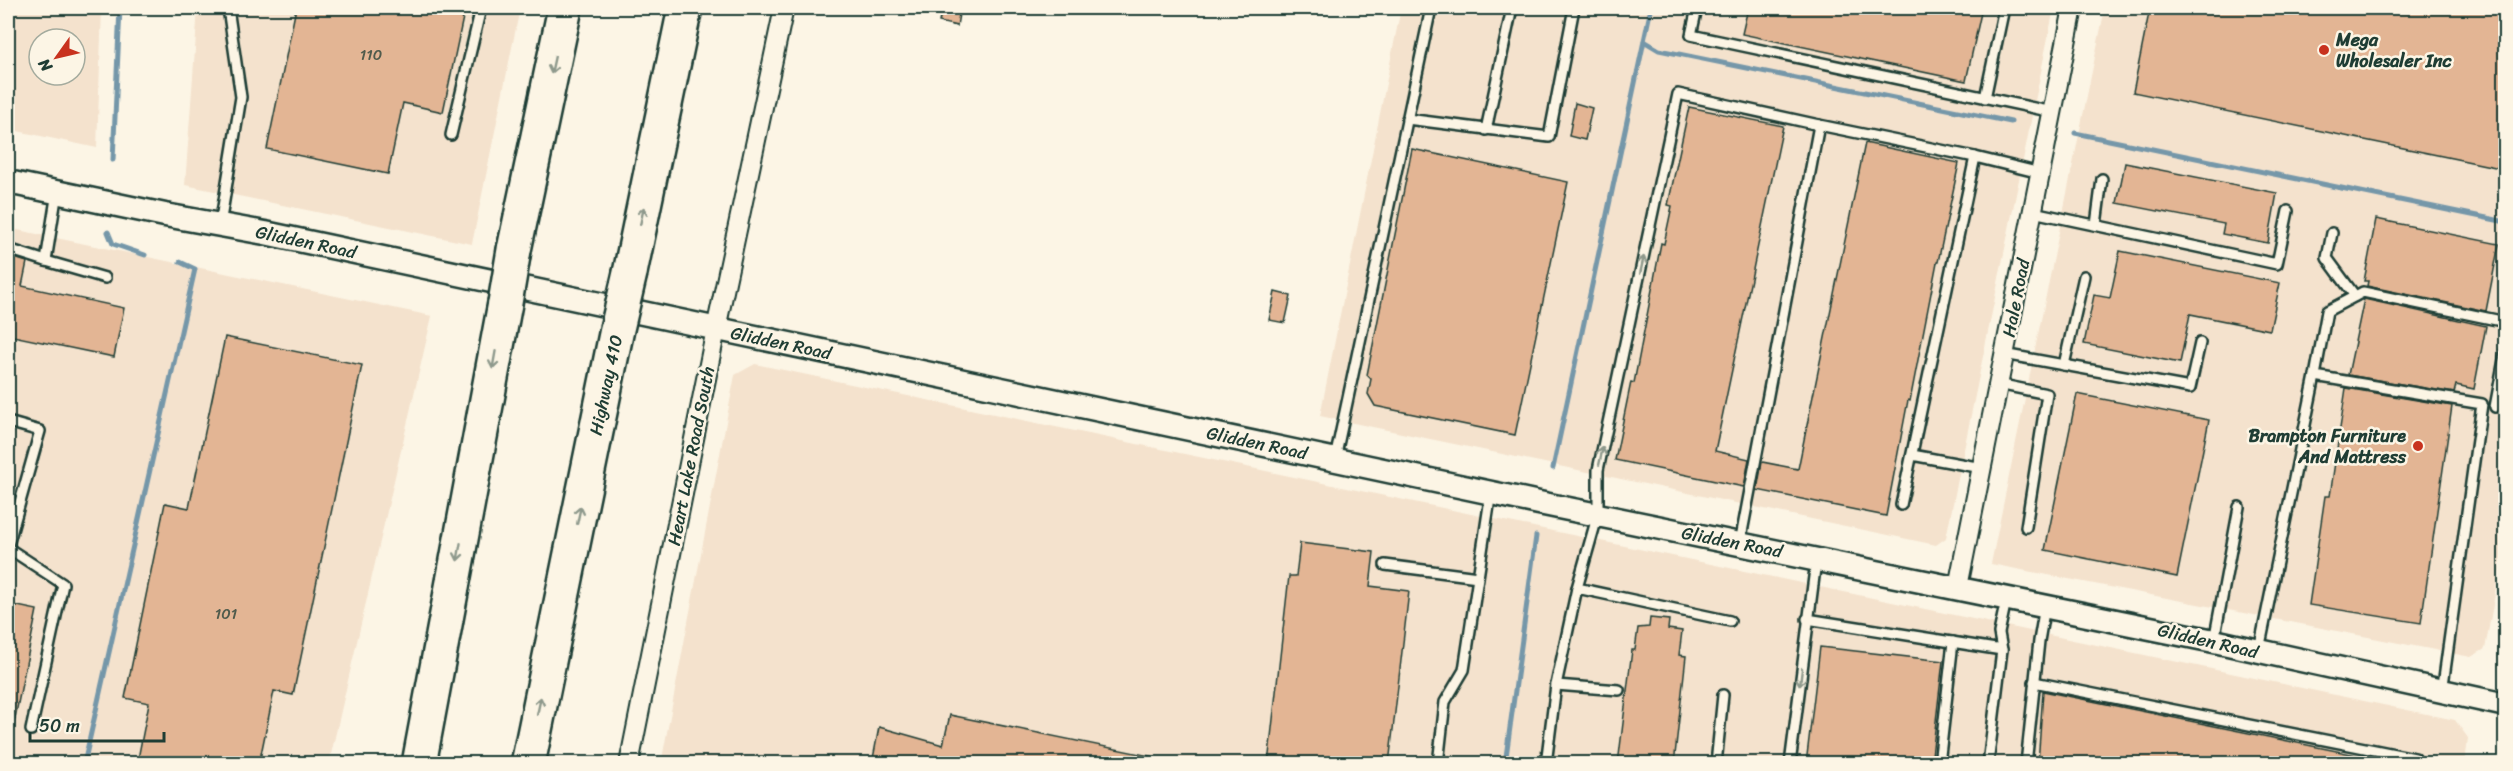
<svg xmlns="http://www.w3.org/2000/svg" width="2513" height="771" viewBox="0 0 2513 771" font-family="Sriracha,sans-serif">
<rect width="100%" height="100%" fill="#fcf5e5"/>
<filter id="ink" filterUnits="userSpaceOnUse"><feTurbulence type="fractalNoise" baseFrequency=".0167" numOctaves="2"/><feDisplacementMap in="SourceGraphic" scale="12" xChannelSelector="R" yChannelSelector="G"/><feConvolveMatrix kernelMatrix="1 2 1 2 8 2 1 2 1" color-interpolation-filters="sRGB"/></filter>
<g filter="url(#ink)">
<g fill="#f4e2cd" fill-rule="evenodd">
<path d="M 8,8 L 102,8 L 97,148 L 8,129 ZM 39,39 L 75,39 L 75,75 L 39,75 Z"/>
<path d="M 198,8 L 520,8 L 472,244 L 185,185 Z"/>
<path d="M 1401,8 L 2054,8 L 1946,538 L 1936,545 L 1320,416 Z"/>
<path d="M 2105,8 L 2505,8 L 2506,533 L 2485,649 L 2471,657 L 1991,564 Z"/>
<path d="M 8,228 L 432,316 L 329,763 L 8,763 Z"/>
<path d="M 755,364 L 2455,720 L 2468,738 L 2465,764 L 661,764 L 735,375 Z"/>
</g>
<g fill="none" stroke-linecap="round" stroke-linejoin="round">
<g stroke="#7597a9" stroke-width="5">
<path d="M 1644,41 L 1659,50 L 2011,122"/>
<path d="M 2075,133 L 2506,222"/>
<path d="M 113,160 L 120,8"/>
<path d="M 108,232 L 113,244 L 145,255"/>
<path d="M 1553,468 L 1651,8"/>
<path d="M 84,764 L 195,269 L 180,262"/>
<path d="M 1505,764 L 1536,536"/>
</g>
</g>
<g fill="#e3b594" stroke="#1f3d34" stroke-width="1.5">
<path d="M 296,8 L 465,8 L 443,112 L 403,103 L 388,174 L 267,149 Z"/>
<path d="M 942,8 L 960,8 L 957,26 L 939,22 Z"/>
<path d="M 1748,8 L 1982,8 L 1966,81 L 1742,34 Z"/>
<path d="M 2150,8 L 2505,8 L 2505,169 L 2133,92 Z"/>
<path d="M 1575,103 L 1592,108 L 1585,140 L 1569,136 Z"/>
<path d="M 1689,107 L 1783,126 L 1715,451 L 1749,459 L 1744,487 L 1615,460 L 1631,382 L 1634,383 L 1661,243 L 1664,244 L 1672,206 L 1668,205 Z"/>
<path d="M 1865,143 L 1959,163 L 1938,262 L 1937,262 L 1910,401 L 1908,400 L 1886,516 L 1757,490 L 1762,462 L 1798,469 Z"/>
<path d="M 1412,149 L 1568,182 L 1515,435 L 1375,406 L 1368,394 L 1371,379 L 1367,375 Z"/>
<path d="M 2125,163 L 2277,193 L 2268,243 L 2222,234 L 2224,224 L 2117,203 Z"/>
<path d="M 2376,219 L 2499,244 L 2486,311 L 2367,286 L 2368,281 L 2364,281 Z"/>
<path d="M 2120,251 L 2280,283 L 2270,330 L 2190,314 L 2180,363 L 2084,344 L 2094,295 L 2110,298 Z"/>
<path d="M 8,256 L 27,262 L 22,286 L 124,308 L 114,357 L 8,335 Z"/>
<path d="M 1275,292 L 1291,296 L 1285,323 L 1269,320 Z"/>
<path d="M 2364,299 L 2486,326 L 2474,389 L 2456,385 L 2454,393 L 2348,375 Z"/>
<path d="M 225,337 L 362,365 L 338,480 L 293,695 L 274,691 L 259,764 L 137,764 L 149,703 L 125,698 L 165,503 L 189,508 Z"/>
<path d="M 2346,388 L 2452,406 L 2421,623 L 2309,605 L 2325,496 L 2330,496 Z"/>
<path d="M 2077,394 L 2209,420 L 2177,577 L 2045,550 Z"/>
<path d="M 1300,543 L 1374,552 L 1370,586 L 1409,591 L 1389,764 L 1268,764 L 1289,576 L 1296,576 Z"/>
<path d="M 8,604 L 37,610 L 14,723 L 8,723 Z"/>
<path d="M 1650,618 L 1669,620 L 1668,629 L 1682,631 L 1679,655 L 1686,656 L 1674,764 L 1618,764 L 1632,650 L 1635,650 L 1638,628 L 1649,627 Z"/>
<path d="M 1820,647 L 1943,661 L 1931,764 L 1806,764 Z"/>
<path d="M 2043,691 L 2366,757 L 2366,764 L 2038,764 Z"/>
<path d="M 950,715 L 1155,757 L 1155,764 L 872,764 L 879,727 L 943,745 Z"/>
</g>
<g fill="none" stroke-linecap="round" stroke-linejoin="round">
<defs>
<g id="service">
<path d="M 1697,8 L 1691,35 L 2053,112"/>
<path d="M 1985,98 L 2004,8"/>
<path d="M 1407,119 L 1549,137 L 1574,8"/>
<path d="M 1819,125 L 1975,157 L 2040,173"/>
<path d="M 1486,130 L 1512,8"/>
<path d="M 451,135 L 481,8"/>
<path d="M 57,192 L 46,261 L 105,278"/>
<path d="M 2033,212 L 2277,264 L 2288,211"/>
<path d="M 220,225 L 241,97 L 228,8"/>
<path d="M 2096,225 L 2102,179"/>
<path d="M 2332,233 L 2327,258 L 2355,296"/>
<path d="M 8,249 L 46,261"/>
<path d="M 2004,354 L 2190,388 L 2200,343"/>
<path d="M 2064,365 L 2084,276"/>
<path d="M 1998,384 L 2047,394 L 2026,527"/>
<path d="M 2495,407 L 2506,349"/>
<path d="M 8,422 L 40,431 L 8,545"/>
<path d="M 1912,455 L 1982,468"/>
<path d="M 1335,459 L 1431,8"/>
<path d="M 1901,505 L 1975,157"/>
<path d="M 8,548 L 63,584 L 31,730"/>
<path d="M 1385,565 L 1478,577"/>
<path d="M 1807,619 L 2002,650"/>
<path d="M 1730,621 L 1577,588 L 1598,514 L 1598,470 L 1678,94 L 1819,125 L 1740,543"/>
<path d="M 2214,641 L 2239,507"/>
<path d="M 2259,650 L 2315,376"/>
<path d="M 2034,682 L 2415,758 L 2417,764"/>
<path d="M 1556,685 L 1619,690"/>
<path d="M 2442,692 L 2482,404 L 2315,376 L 2327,311 L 2363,292 L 2506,322"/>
<path d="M 1438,764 L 1445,702 L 1464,670 L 1491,492"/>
<path d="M 1546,764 L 1556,685 L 1577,588"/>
<path d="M 1716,764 L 1723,695"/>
<path d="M 1790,764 L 1816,561"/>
<path d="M 1939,764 L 1953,642"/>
<path d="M 1988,764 L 2002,650 L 1999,633 L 2006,600"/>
<path d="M 2026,764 L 2039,641 L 2045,606"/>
</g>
<g id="minor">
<path d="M 1958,587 L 2073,8"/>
<path d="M 629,764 L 716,329 L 784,8"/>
</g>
<path id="tertiary" d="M 8,182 L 165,215 L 265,233 L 1539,503 L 2214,641 L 2506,705"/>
<g id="motorway">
<path d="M 514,250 L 565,8"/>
<path d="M 630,273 L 685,8"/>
<path d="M 419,764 L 505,303"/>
<path d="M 528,764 L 617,329"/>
</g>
</defs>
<use href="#service" stroke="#1f3d34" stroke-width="14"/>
<use href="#minor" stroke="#1f3d34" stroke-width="22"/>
<use href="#tertiary" stroke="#1f3d34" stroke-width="27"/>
<use href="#motorway" stroke="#1f3d34" stroke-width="38"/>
<use href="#service" stroke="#fcf5e5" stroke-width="9"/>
<use href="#minor" stroke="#fcf5e5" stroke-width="18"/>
<use href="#tertiary" stroke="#fcf5e5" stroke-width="22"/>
<use href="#motorway" stroke="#fcf5e5" stroke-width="33"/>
<defs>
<g id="motorway-bridge">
<path d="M 505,303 L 514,250"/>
<path d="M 617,329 L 630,273"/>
</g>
</defs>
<use href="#motorway-bridge" stroke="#1f3d34" stroke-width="38" stroke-linecap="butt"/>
<use href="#motorway-bridge" stroke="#fcf5e5" stroke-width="33"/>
</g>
<defs><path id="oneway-shaft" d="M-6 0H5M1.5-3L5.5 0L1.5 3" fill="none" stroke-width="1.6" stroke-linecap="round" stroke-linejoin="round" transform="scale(1.5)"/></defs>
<g stroke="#8e998c">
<use href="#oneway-shaft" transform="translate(553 65) rotate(102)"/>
<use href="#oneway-shaft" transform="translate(642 216) rotate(-78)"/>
<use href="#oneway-shaft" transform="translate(1642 265) rotate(-78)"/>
<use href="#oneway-shaft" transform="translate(494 360) rotate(100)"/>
<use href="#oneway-shaft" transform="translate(1601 456) rotate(-78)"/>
<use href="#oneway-shaft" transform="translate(579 515) rotate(-78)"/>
<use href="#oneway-shaft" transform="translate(459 552) rotate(100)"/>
<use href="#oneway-shaft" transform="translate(1801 677) rotate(97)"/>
<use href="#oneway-shaft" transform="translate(539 706) rotate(-78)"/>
</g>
</g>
<g fill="#c8321e" stroke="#fcf5e5" stroke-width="2">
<circle cx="2324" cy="50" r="6"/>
<circle cx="2418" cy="446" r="6"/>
</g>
<g text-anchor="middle" stroke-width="5" stroke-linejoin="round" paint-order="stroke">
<g font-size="15" fill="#505b4c">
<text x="371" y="60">110</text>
<text x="226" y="619">101</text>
</g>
<g font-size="18" font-weight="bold" fill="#1f3d34" stroke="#fcf5e5" text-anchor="start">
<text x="2336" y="46">Mega<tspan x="2336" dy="21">Wholesaler Inc</tspan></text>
<text x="2406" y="442" text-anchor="end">Brampton Furniture<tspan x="2406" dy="21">And Mattress</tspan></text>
</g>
<g font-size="18" fill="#1f3d34" stroke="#fcf5e5">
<text transform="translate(306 242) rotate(12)" y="6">Glidden Road</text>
<text transform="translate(2016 298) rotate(-79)" y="6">Hale Road</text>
<text transform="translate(781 343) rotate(12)" y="6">Glidden Road</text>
<text transform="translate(606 385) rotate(-78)" y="6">Highway 410</text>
<text transform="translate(1257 443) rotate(12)" y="6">Glidden Road</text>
<text transform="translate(691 456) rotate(-79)" y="6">Heart Lake Road South</text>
<text transform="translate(1732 542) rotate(11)" y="6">Glidden Road</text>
<text transform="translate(2208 641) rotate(13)" y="6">Glidden Road</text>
</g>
</g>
<rect width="2513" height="771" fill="none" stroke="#fcf5e5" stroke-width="30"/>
<rect x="15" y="15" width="2483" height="741" fill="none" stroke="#1f3d34" stroke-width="2" filter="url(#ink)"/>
<g transform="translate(57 57) rotate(236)"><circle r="28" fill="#fcf5e5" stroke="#a4ab9e" stroke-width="1.5"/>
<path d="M0-4.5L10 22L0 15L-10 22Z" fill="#c8321e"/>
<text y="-9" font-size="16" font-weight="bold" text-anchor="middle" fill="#1f3d34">N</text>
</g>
<path d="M30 732v9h134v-9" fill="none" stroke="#1f3d34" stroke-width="3"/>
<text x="39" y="732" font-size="18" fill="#1f3d34" stroke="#fcf5e5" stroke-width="4.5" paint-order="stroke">50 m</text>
</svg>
